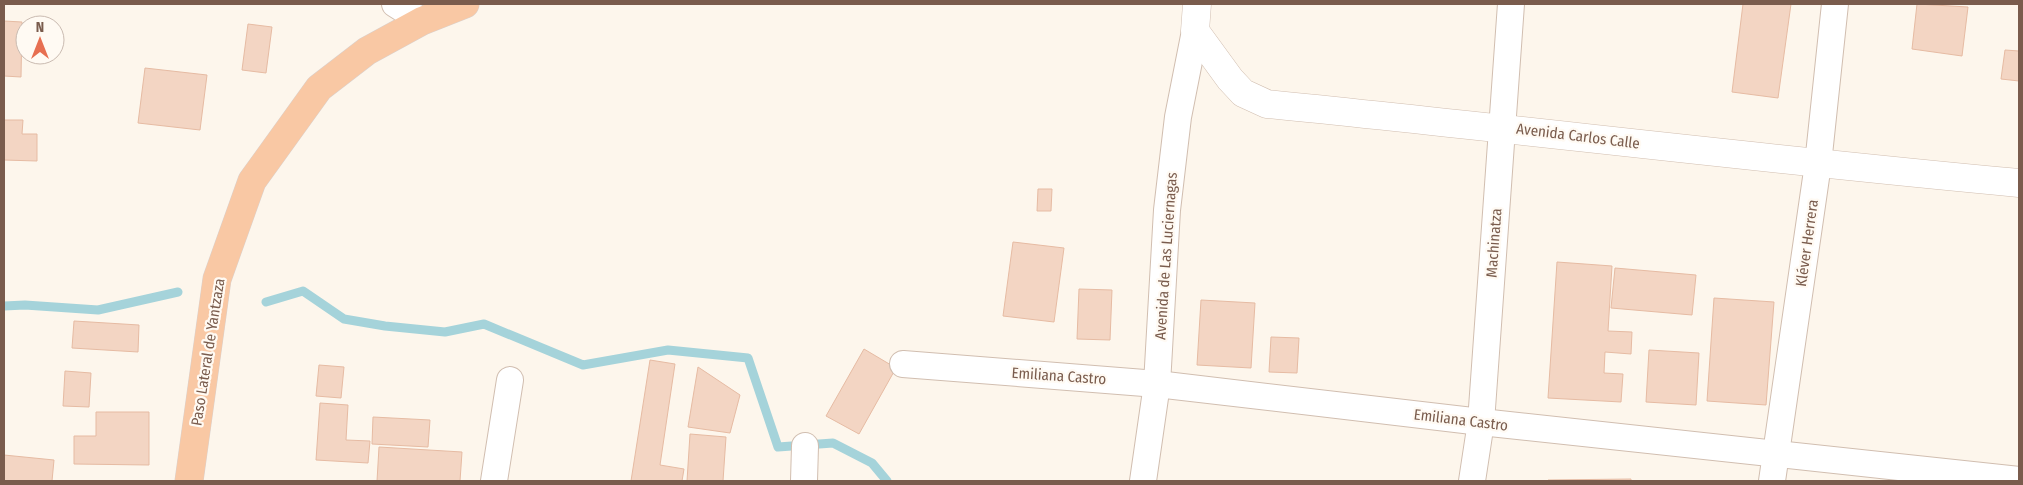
<svg xmlns="http://www.w3.org/2000/svg" width="2023" height="485" viewBox="0 0 2023 485" font-family="'Fira Sans Condensed',sans-serif">
<rect width="100%" height="100%" fill="#fdf6ec"/>
<g fill="none" stroke-linecap="round" stroke-linejoin="round">
<g stroke="#a5d3da" stroke-width="9">
<path d="M 266,302 L 303,291 L 344,319 L 385,326 L 445,332 L 484,324 L 583,365 L 668,350 L 748,358 L 778,447 L 833,443 L 872,463 L 887,481"/>
<path d="M 4,306 L 25,305 L 98,310 L 178,292"/>
</g>
</g>
<g fill="#f3d5c3" stroke="#e6bba3">
<path d="M 1743,4 L 1791,4 L 1778,98 L 1732,92 Z"/>
<path d="M 1917,4 L 1968,7 L 1962,56 L 1912,49 Z"/>
<path d="M 4,21 L 22,22 L 21,77 L 4,76 Z"/>
<path d="M 248,24 L 272,27 L 266,73 L 242,70 Z"/>
<path d="M 2005,50 L 2019,51 L 2019,81 L 2001,79 Z"/>
<path d="M 145,68 L 207,75 L 200,130 L 138,123 Z"/>
<path d="M 4,120 L 23,120 L 22,134 L 37,134 L 37,161 L 4,160 Z"/>
<path d="M 1038,189 L 1052,189 L 1051,211 L 1037,211 Z"/>
<path d="M 1013,242 L 1064,248 L 1054,322 L 1003,316 Z"/>
<path d="M 1557,262 L 1612,266 L 1608,331 L 1632,332 L 1631,354 L 1605,352 L 1604,373 L 1623,374 L 1621,402 L 1548,398 Z"/>
<path d="M 1615,268 L 1696,275 L 1692,315 L 1611,308 Z"/>
<path d="M 1079,289 L 1112,290 L 1110,340 L 1077,339 Z"/>
<path d="M 1714,298 L 1774,302 L 1766,405 L 1707,401 Z"/>
<path d="M 1201,300 L 1255,303 L 1251,368 L 1197,365 Z"/>
<path d="M 74,321 L 139,325 L 138,352 L 72,348 Z"/>
<path d="M 1271,337 L 1299,338 L 1297,373 L 1269,372 Z"/>
<path d="M 864,349 L 896,368 L 859,434 L 826,416 Z"/>
<path d="M 1649,350 L 1699,353 L 1696,405 L 1646,402 Z"/>
<path d="M 650,360 L 675,364 L 660,465 L 684,469 L 682,481 L 631,481 Z"/>
<path d="M 319,365 L 344,367 L 341,398 L 316,396 Z"/>
<path d="M 698,367 L 740,395 L 730,433 L 688,427 Z"/>
<path d="M 65,371 L 91,373 L 89,407 L 63,406 Z"/>
<path d="M 320,403 L 348,405 L 346,440 L 370,441 L 368,463 L 316,460 Z"/>
<path d="M 96,412 L 149,412 L 149,465 L 74,464 L 74,436 L 96,436 Z"/>
<path d="M 373,417 L 430,420 L 428,447 L 372,444 Z"/>
<path d="M 690,434 L 726,437 L 723,481 L 687,481 Z"/>
<path d="M 379,447 L 462,452 L 460,481 L 377,481 Z"/>
<path d="M 4,455 L 54,460 L 52,481 L 4,481 Z"/>
<path d="M 1631,479 L 1631,481 L 1548,481 L 1548,480 Z"/>
</g>
<g fill="none" stroke-linecap="round" stroke-linejoin="round">
<defs>
<g id="minor">
<path d="M 395,4 L 422,21"/>
<path d="M 903,364 L 1157,384 L 1481,422 L 2019,480"/>
<path d="M 494,481 L 510,380"/>
<path d="M 804,481 L 805,446"/>
<path d="M 1143,481 L 1157,384 L 1167,210 L 1178,117 L 1195,31"/>
<path d="M 1472,481 L 1481,422 L 1511,4"/>
<path d="M 1772,481 L 1818,164 L 1835,4"/>
</g>
<path id="tertiary" d="M 1197,4 L 1195,31 L 1230,79 L 1243,93 L 1267,104 C 1518,129 1768,160 2019,183"/>
<path id="trunk" d="M 189,481 L 217,279 L 252,181 L 319,88 L 367,51 L 422,21 L 465,4"/>
</defs>
<use href="#minor" stroke="#d1beb0" stroke-width="28"/>
<use href="#tertiary" stroke="#d1beb0" stroke-width="29"/>
<use href="#trunk" stroke="#dad1cd" stroke-width="29"/>
<use href="#minor" stroke="#fff" stroke-width="26"/>
<use href="#tertiary" stroke="#fff" stroke-width="28"/>
<use href="#trunk" stroke="#f9c8a4" stroke-width="28"/>
</g>
<g text-anchor="middle" stroke-width="4.5" stroke-linejoin="round" paint-order="stroke">
<g font-size="15" fill="#7a5c4d" stroke="#fffaf3">
<text transform="translate(1578 136) rotate(7)" y="5">Avenida Carlos Calle</text>
<text transform="translate(1494 243) rotate(-86)" y="5">Machinatza</text>
<text transform="translate(1807 243) rotate(-82)" y="5">Kléver Herrera</text>
<text transform="translate(1166 256) rotate(-86)" y="5">Avenida de Las Luciernagas</text>
<text transform="translate(208 352) rotate(-81)" y="5">Paso Lateral de Yantzaza</text>
<text transform="translate(1059 376) rotate(4)" y="5">Emiliana Castro</text>
<text transform="translate(1461 420) rotate(7)" y="5">Emiliana Castro</text>
</g>
</g>
<rect width="2023" height="485" fill="none" stroke="#7a5c4d" stroke-width="10"/>
<g transform="translate(40 40)"><circle r="24" fill="#fffaf3" stroke="#cabbb1"/>
<path d="M0-4L9 19L0 12L-9 19Z" fill="#e76f51"/>
<text y="-8" font-size="14" font-weight="bold" text-anchor="middle" fill="#7a5c4d">N</text>
</g>
</svg>
